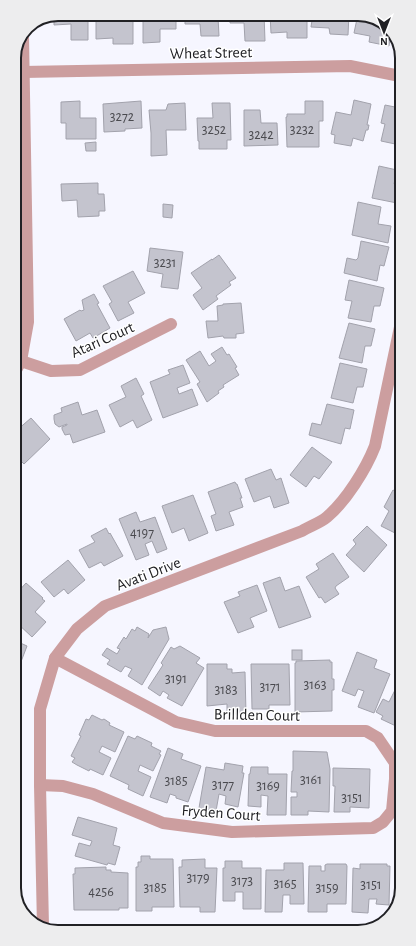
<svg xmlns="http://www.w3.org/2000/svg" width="416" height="946" viewBox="0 0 416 946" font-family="'Alegreya Sans',sans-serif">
<rect width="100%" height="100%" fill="#f6f6ff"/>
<g fill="#c4c4ce" stroke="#a2a2ac">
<path d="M 58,14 L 88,14 L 88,40 L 71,40 L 71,24 L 54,25 L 54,16 Z"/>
<path d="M 96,14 L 115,14 L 115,15 L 118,15 L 118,14 L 131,14 L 131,15 L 133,15 L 133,44 L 113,44 L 113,38 L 96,39 Z"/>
<path d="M 143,14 L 176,14 L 176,29 L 160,29 L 160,42 L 143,43 Z"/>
<path d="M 185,14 L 215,14 L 215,18 L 218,17 L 219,36 L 201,36 L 200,24 L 185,24 Z"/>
<path d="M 230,14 L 264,14 L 265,41 L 245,41 L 244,23 L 230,23 Z"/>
<path d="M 270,14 L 307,14 L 307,38 L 287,38 L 287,32 L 271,33 Z"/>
<path d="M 313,14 L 349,14 L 348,35 L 330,34 L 329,28 L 311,27 Z"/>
<path d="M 358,14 L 384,23 L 391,33 L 389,46 L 369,42 L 370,36 L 354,33 Z"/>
<path d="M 354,100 L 371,104 L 367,125 L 369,125 L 368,130 L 366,130 L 363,141 L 353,138 L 351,146 L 334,143 L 335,135 L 331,134 L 336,112 L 351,115 Z"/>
<path d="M 80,101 L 80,118 L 96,118 L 96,139 L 66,139 L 66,123 L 61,123 L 61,102 Z"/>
<path d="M 141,101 L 142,128 L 125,129 L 125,131 L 104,132 L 103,104 Z"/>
<path d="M 305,101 L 323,101 L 323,121 L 319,121 L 319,147 L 287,147 L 286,117 L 287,117 L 287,114 L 305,114 Z"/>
<path d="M 185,103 L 186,130 L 166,130 L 167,155 L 151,156 L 151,133 L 149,110 L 166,110 L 168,104 Z"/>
<path d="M 212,103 L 230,103 L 231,140 L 227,140 L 227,149 L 199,149 L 199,141 L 198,141 L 197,118 L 213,118 Z"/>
<path d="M 385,105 L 400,108 L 400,145 L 381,141 L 385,124 L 381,123 Z"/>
<path d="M 244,110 L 260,110 L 261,123 L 277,123 L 278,145 L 244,146 Z"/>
<path d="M 96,142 L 96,151 L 86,151 L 85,143 Z"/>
<path d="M 379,166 L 397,170 L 394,184 L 400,186 L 397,203 L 372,198 Z"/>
<path d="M 98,183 L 98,194 L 104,194 L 105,211 L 99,211 L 99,216 L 78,217 L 77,200 L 62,201 L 61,184 Z"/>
<path d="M 358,202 L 381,207 L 378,224 L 391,226 L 388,243 L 352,235 Z"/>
<path d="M 163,204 L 173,205 L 172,218 L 163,217 Z"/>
<path d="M 361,241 L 389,247 L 384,266 L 380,265 L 377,281 L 344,273 L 347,258 L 356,260 L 358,258 Z"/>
<path d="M 150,248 L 183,252 L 178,289 L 161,287 L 163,274 L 147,271 Z"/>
<path d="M 219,255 L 236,278 L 229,282 L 231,285 L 216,296 L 218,299 L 203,310 L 193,295 L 202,288 L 191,273 L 212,259 L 212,260 Z"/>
<path d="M 133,271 L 145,293 L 128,302 L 134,313 L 118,321 L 109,304 L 112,302 L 103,286 Z"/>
<path d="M 349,280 L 384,288 L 380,306 L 374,306 L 371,322 L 348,318 L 352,301 L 345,300 Z"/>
<path d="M 94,294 L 99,303 L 97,304 L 110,328 L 93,338 L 90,333 L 76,341 L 64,319 L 80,310 L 81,311 L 84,310 L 82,300 Z"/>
<path d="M 241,303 L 244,333 L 236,334 L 236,338 L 224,338 L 223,336 L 208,338 L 206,321 L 218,321 L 217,306 L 223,305 L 223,304 Z"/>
<path d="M 349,323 L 375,329 L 371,346 L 365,346 L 362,363 L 339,358 Z"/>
<path d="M 222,347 L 227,355 L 229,354 L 237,367 L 235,368 L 239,375 L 223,385 L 224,387 L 218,391 L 219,393 L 207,402 L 197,384 L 200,382 L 186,360 L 200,351 L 209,366 L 216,361 L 211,354 Z"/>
<path d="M 340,363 L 367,369 L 363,387 L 357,387 L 353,403 L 331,398 Z"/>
<path d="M 183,365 L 190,383 L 177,388 L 179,394 L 192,389 L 198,405 L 163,418 L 150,382 L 170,374 L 168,370 Z"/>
<path d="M 136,378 L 144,394 L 141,396 L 152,420 L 137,428 L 133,420 L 120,427 L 109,405 L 126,397 L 121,386 Z"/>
<path d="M 78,402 L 82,415 L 97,410 L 105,432 L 73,443 L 70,434 L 65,435 L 62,429 L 62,427 L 67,425 L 67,424 L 59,427 L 55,424 L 54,419 L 54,415 L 62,412 L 61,408 Z"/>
<path d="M 327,404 L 354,410 L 350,429 L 345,428 L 341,444 L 309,435 L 312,423 L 321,425 Z"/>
<path d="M 31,418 L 50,439 L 24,464 L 15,455 L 15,440 L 20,436 L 16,431 Z"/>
<path d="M 312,447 L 332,462 L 319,479 L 314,476 L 306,487 L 290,475 Z"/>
<path d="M 271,469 L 276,480 L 281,478 L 289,503 L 274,508 L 270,496 L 254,502 L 245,479 Z"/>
<path d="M 235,482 L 236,484 L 237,484 L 242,498 L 240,498 L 243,507 L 229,512 L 234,525 L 216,531 L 211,516 L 216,514 L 208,492 Z"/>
<path d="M 393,490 L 401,494 L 401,536 L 381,526 L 389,511 L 384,507 Z"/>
<path d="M 193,495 L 208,533 L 189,541 L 184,528 L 172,533 L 162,506 Z"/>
<path d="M 136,512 L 140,522 L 155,517 L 167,549 L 157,553 L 152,541 L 145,544 L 149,555 L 136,560 L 119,519 Z"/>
<path d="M 367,526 L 387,545 L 364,572 L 346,555 L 356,544 L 353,540 Z"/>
<path d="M 106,528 L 109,534 L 110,533 L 123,556 L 104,566 L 101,562 L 89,568 L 79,550 L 95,542 L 91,536 Z"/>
<path d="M 333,553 L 349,577 L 336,586 L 335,588 L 339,594 L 325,603 L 321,597 L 319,598 L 306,577 L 319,569 L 316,564 Z"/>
<path d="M 68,560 L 85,580 L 68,594 L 64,589 L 54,597 L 41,582 Z"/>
<path d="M 280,577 L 285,591 L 299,586 L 311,617 L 279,628 L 263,583 Z"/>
<path d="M 26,583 L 43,598 L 42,599 L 45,601 L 35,612 L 46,622 L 32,637 L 16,622 L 16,614 L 17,613 L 16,611 L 16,594 Z"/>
<path d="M 257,585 L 267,611 L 250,618 L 254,627 L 238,633 L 224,602 L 240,596 L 238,592 Z"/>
<path d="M 137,627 L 149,634 L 148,638 L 153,630 L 166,627 L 169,639 L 142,685 L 128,676 L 132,669 L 125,666 L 121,672 L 107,664 L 110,660 L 102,655 L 107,648 L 117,654 L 120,649 L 117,648 L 124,637 L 126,639 L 132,629 L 135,631 Z"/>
<path d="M 16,641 L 27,646 L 19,667 L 16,665 Z"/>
<path d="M 180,646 L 200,658 L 196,663 L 204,668 L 182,706 L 167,698 L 169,695 L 163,691 L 160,696 L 148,688 L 163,665 L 161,663 L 171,647 L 174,649 Z"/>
<rect x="292" y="650" width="10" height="10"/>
<path d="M 357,652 L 377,660 L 374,668 L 390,674 L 374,713 L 358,707 L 364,691 L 358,689 L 355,696 L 342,691 Z"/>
<path d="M 330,660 L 330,662 L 332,662 L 332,679 L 334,679 L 334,690 L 332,690 L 332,711 L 295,712 L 295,663 L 296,663 L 296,661 Z"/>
<path d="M 207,664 L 227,664 L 227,669 L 232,669 L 232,673 L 245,672 L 246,714 L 227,714 L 227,704 L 207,706 Z"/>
<path d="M 251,664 L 289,664 L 290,705 L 269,705 L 269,709 L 252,709 Z"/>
<path d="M 399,682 L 401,683 L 402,719 L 398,727 L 381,719 L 383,716 L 376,712 L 383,699 L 389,702 Z"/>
<path d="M 92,715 L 102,720 L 104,719 L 110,723 L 109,725 L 124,732 L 115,752 L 102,746 L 99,752 L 111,758 L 103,775 L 90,769 L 89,771 L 77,765 L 72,762 L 75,758 L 71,756 L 81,736 L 79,735 L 86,719 L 89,720 Z"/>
<path d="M 128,736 L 135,739 L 137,736 L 152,743 L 151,746 L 161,751 L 159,754 L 161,755 L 153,771 L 140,765 L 138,771 L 151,777 L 143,796 L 128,789 L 129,785 L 110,776 Z"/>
<path d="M 168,748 L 183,754 L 181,759 L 201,766 L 188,802 L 176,798 L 176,796 L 170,794 L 167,803 L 150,797 Z"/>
<path d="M 293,751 L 327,752 L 330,769 L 329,812 L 308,811 L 308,815 L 291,815 L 291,797 L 297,797 L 297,792 L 291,792 L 292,771 L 293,771 Z"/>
<path d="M 225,763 L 243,766 L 242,773 L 244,773 L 238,807 L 225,804 L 226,796 L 219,794 L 216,811 L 199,808 L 206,767 L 224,770 Z"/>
<path d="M 251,767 L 268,767 L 268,774 L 287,774 L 286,815 L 267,815 L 268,796 L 261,795 L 261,807 L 248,806 L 249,774 L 250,774 Z"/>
<path d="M 333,768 L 370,769 L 369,808 L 350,807 L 350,812 L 334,812 L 335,786 L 333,786 Z"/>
<path d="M 78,817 L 117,828 L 113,845 L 120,847 L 115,865 L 108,863 L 107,865 L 75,856 L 79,843 L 90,846 L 92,841 L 72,835 Z"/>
<path d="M 141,856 L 150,856 L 150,859 L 173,859 L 174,907 L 152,907 L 152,911 L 136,911 L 136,867 L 138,867 L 138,862 L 141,862 Z"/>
<path d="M 205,859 L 205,868 L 217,868 L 215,912 L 200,912 L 200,907 L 180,907 L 179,867 L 182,867 L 182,860 Z"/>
<path d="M 401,859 L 402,888 L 399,888 L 400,869 L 401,869 Z"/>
<path d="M 225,861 L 242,861 L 242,868 L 261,868 L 261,909 L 243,909 L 243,892 L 235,892 L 235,901 L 223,901 L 223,868 L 225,868 Z"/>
<path d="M 284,863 L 303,863 L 304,904 L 290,904 L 290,895 L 283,895 L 282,912 L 265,912 L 266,870 L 284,870 Z"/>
<path d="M 327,864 L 346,864 L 347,866 L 346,904 L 327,904 L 327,912 L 308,912 L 309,866 L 321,866 L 321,871 L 325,871 L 325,865 Z"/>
<path d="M 360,864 L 387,864 L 387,866 L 390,866 L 389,905 L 376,904 L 377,899 L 369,899 L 368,913 L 352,912 L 353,868 L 360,869 Z"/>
<path d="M 106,867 L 106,870 L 111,870 L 111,872 L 128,873 L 128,908 L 119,908 L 119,910 L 74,910 L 73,874 L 75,874 L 75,868 Z"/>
</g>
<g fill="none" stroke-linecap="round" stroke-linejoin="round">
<g stroke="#cc9e9f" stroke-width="12">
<path d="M 23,72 L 350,66 L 400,76"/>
<path d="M 21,361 L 51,371 L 80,370 L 171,324"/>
<path d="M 15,372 L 21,361 L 28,322 L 23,37"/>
<path d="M 40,785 L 63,786 L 93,794 L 163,823 L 232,832 L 373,828 L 383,822 L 392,811 L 395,779 L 395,763 L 378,738 L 366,731 L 215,731 L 176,722 L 55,658"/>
<path d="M 43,927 L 40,785 L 40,709 L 55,658 L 77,629 L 105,606 L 302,531 C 310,526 320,523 327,517 C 346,501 366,469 375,446 L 400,327"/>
<path d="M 50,930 L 147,931"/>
</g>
</g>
<g text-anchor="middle" stroke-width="3" stroke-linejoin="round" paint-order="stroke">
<g font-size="14" fill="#4a4a4f">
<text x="122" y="121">3272</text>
<text x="214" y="134">3252</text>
<text x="302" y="134">3232</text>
<text x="261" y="139">3242</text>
<text x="165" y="267">3231</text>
<text x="142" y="537">4197</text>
<text x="176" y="683">3191</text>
<text x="315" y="689">3163</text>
<text x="270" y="691">3171</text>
<text x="226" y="694">3183</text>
<text x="311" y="784">3161</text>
<text x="176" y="785">3185</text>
<text x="223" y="789">3177</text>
<text x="268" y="790">3169</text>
<text x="352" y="802">3151</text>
<text x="198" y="882">3179</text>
<text x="242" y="885">3173</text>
<text x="285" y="888">3165</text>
<text x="371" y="889">3151</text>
<text x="155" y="892">3185</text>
<text x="327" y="892">3159</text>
<text x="101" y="896">4256</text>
</g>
<g font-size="16" fill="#212125" stroke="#fff">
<text transform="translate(211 52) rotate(-1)" y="6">Wheat Street</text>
<text transform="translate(102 339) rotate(-24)" y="6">Atari Court</text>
<text transform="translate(148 573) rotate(-21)" y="6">Avati Drive</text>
<text transform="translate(257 714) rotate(1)" y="6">Brillden Court</text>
<text transform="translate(221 812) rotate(4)" y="6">Fryden Court</text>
</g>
</g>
<path d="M0 0H416V946H0ZM58 21H358A37 37 0 0 1 395 58V888A37 37 0 0 1 358 925H58A37 37 0 0 1 21 888V58A37 37 0 0 1 58 21Z" fill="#ededee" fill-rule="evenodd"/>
<path fill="none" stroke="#212125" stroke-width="2" d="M58 21H358A37 37 0 0 1 395 58V888A37 37 0 0 1 358 925H58A37 37 0 0 1 21 888V58A37 37 0 0 1 58 21Z"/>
<g transform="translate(384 32) rotate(180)" stroke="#ffffff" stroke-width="3" paint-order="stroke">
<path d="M0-3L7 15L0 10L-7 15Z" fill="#212125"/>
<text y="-6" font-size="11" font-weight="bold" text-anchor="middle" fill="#212125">N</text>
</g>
</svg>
